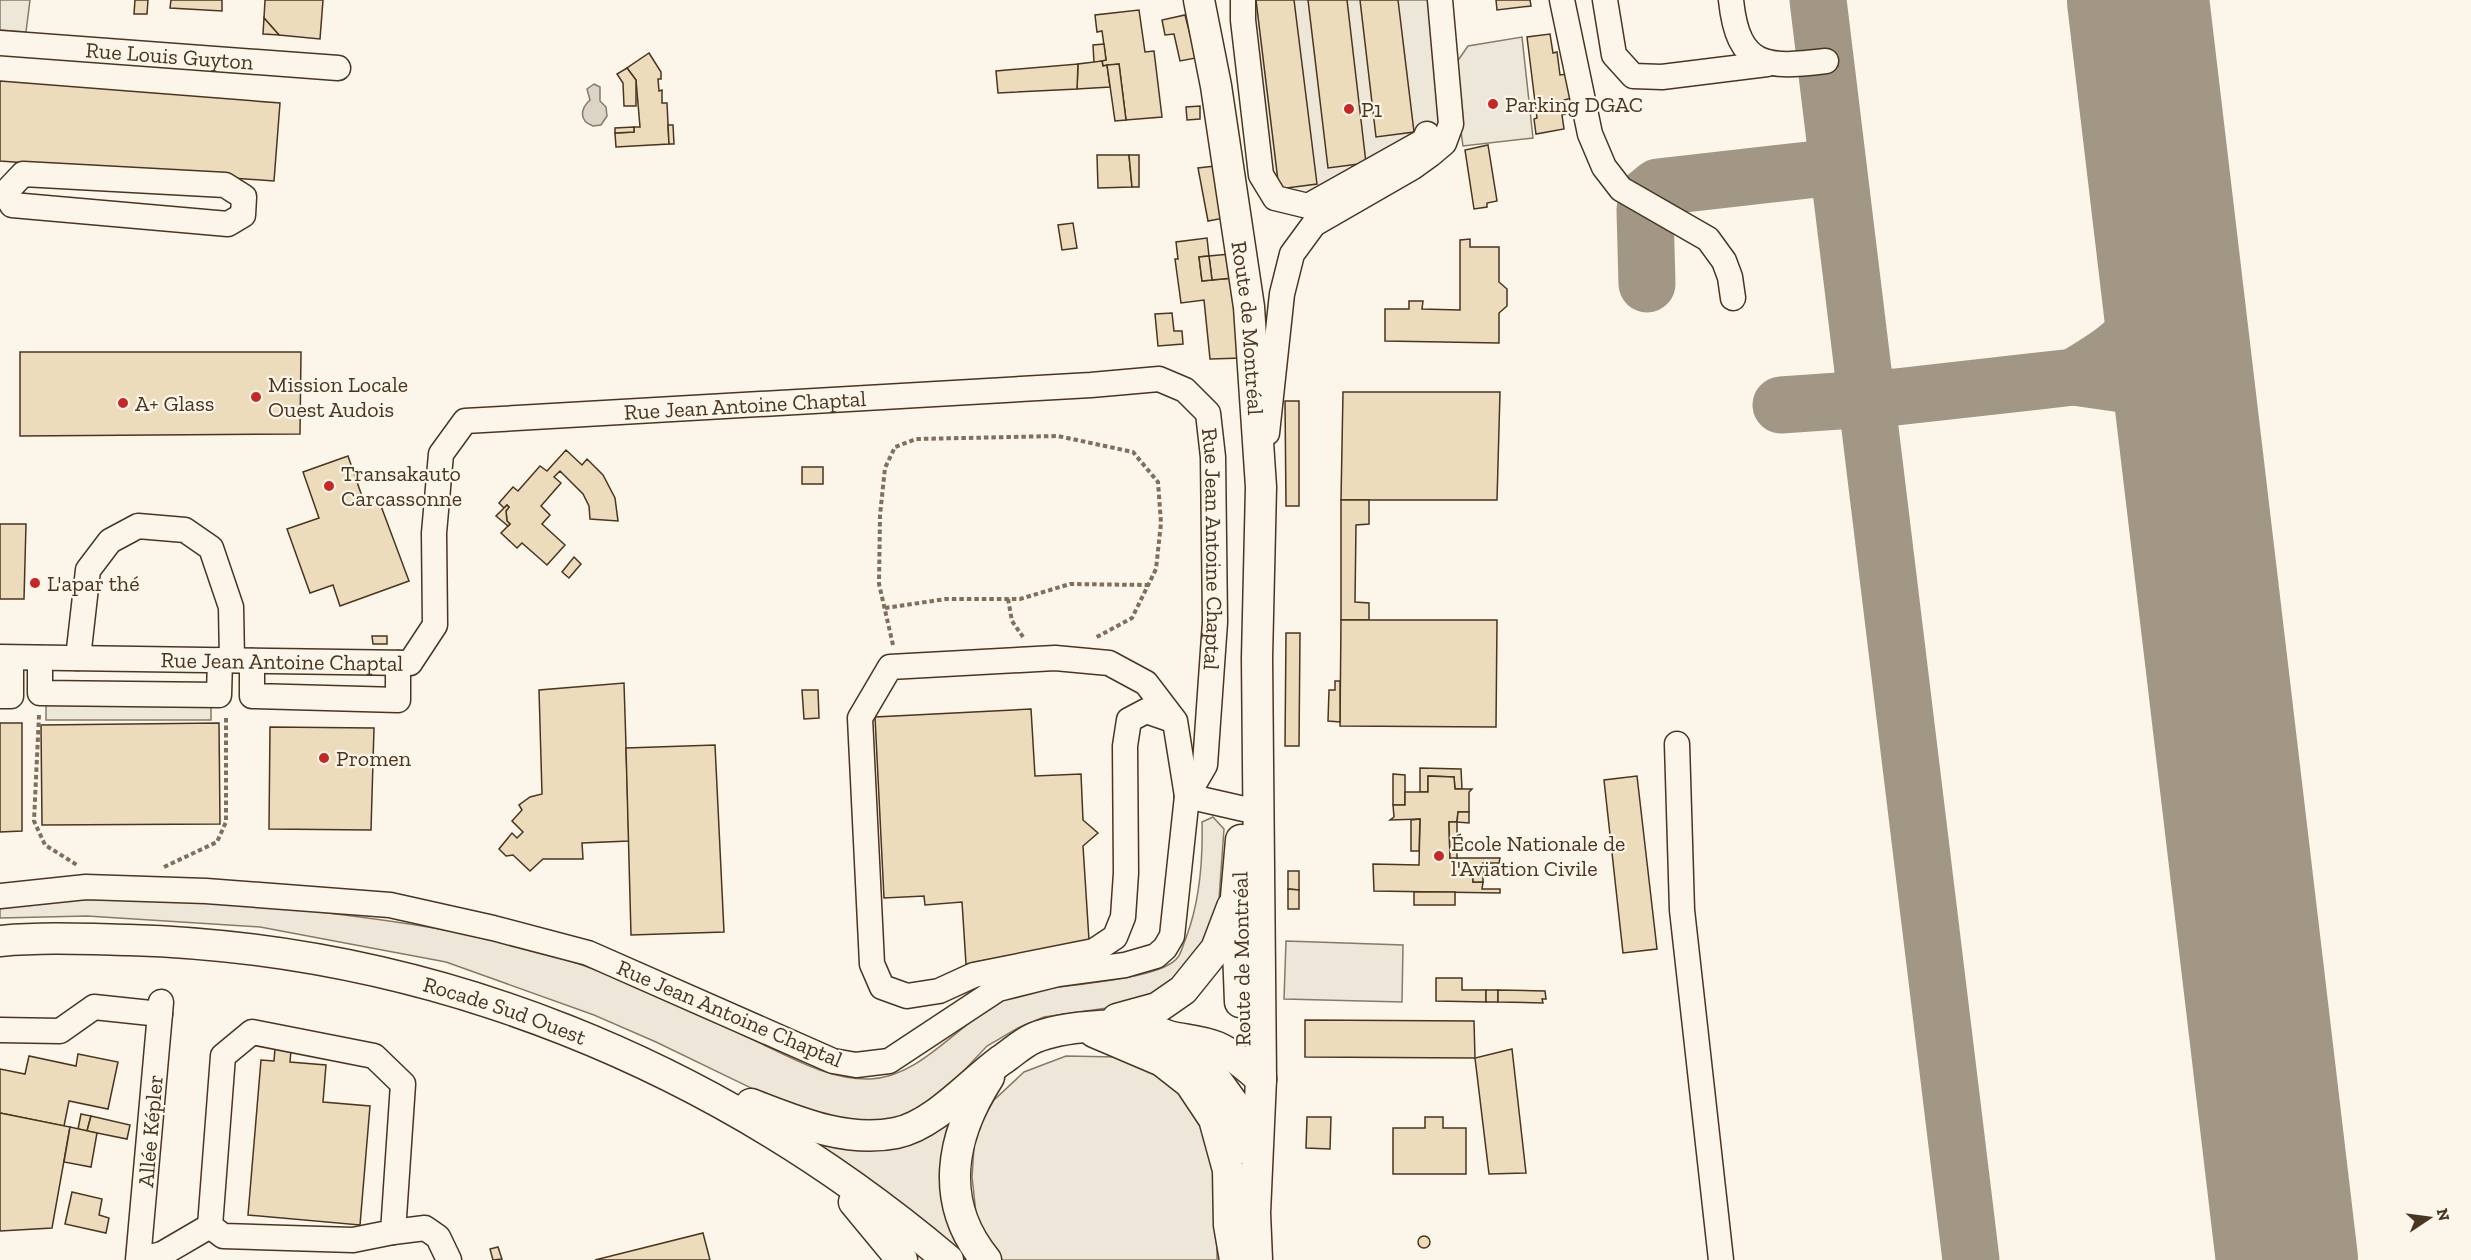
<svg xmlns="http://www.w3.org/2000/svg" width="2471" height="1260" viewBox="0 0 2471 1260" font-family="'Zilla Slab',serif">
<rect width="100%" height="100%" fill="#fbf6e9"/>
<g fill="#ede6d9" stroke="#887966" stroke-width="1.5">
<path d="M 1213,817 L 1224,829 L 1218,913 L 1198,964 L 1153,998 L 1107,1008 L 1044,1017 L 1018,1028 L 987,1046 L 941,1095 L 890,1124 L 809,1116 L 656,1042 L 594,1015 L 446,962 L 260,927 L 87,916 L 0,918 L 0,905 C 117,893 236,901 352,916 C 431,926 507,939 582,965 C 639,985 693,1012 747,1037 C 787,1055 826,1080 870,1079 C 925,1078 967,1010 1018,994 C 1051,984 1161,982 1178,957 C 1182,952 1183,944 1186,938 C 1200,901 1203,861 1202,822 Z"/>
<path d="M 1286,941 L 1403,945 L 1402,1002 L 1284,999 Z"/>
<path d="M 1066,1056 L 1117,1057 L 1140,1061 L 1192,1104 L 1212,1148 L 1217,1175 L 1217,1260 L 1002,1260 L 977,1222 L 972,1177 L 975,1133 L 994,1100 L 1024,1072 Z"/>
<path d="M 955,1121 L 970,1260 L 966,1260 L 921,1224 L 812,1146 L 817,1140 Z"/>
</g>
<g fill="#ede7d9" stroke="#887966" stroke-width="1.5">
<path d="M 0,0 L 30,0 L 26,32 L 0,30 Z"/>
<path d="M 1250,0 L 1429,0 L 1439,126 L 1430,149 L 1295,203 L 1277,193 L 1257,93 Z"/>
<path d="M 1522,37 L 1533,138 L 1463,146 L 1452,69 L 1468,46 Z"/>
<rect x="46" y="701" width="165" height="19"/>
</g>
<path fill="#dcd4c6" stroke="#887966" stroke-width="1.5" d="M 594,84 L 600,87 L 600,101 L 606,107 L 607,116 L 601,125 L 593,126 C 579,121 580,109 590,100 L 587,89 Z"/>
<g fill="none" stroke-linecap="round" stroke-linejoin="round">
<g stroke="#a29684" stroke-width="57">
<path d="M 1818,0 L 1971,1260"/>
<path d="M 1647,284 L 1645,210 L 1647,196 L 1658,187 L 1817,169 L 1827,164 L 1835,148"/>
<path d="M 2074,377 C 2103,360 2131,343 2149,314 C 2159,297 2163,257 2166,237"/>
<path d="M 1781,405 L 1896,397 L 2074,377 L 2123,384 L 2142,393 L 2161,408 L 2179,435 L 2194,470"/>
<path d="M 2287,1260 L 2287,1259"/>
</g>
<path stroke="#a29684" stroke-width="142" d="M 2138,0 L 2287,1260"/>
</g>
<g fill="#ecdcbc" stroke="#4a3520" stroke-width="1.5">
<path d="M 135,0 L 148,0 L 147,14 L 134,14 Z"/>
<path d="M 171,0 L 222,0 L 222,11 L 170,8 Z"/>
<path d="M 265,0 L 323,0 L 320,39 L 279,35 L 264,18 Z"/>
<path d="M 1256,0 L 1294,0 L 1317,184 L 1279,189 Z"/>
<path d="M 1308,0 L 1347,0 L 1366,163 L 1328,168 Z"/>
<path d="M 1360,0 L 1398,0 L 1414,132 L 1376,137 Z"/>
<path d="M 1496,0 L 1530,0 L 1531,6 L 1497,10 Z"/>
<path d="M 1139,10 L 1145,52 L 1154,51 L 1162,117 L 1126,120 L 1119,64 L 1103,66 L 1102,61 L 1106,60 L 1102,31 L 1097,32 L 1095,15 Z"/>
<path d="M 1185,15 L 1196,58 L 1180,61 L 1174,34 L 1165,35 L 1162,20 Z"/>
<path d="M 264,18 L 279,35 L 263,34 Z"/>
<path d="M 1550,34 L 1553,53 L 1557,52 L 1560,75 L 1568,74 L 1572,98 L 1564,100 L 1566,114 L 1562,115 L 1564,129 L 1536,134 L 1534,119 L 1537,118 L 1527,37 Z"/>
<path d="M 1104,44 L 1106,60 L 1094,63 L 1093,45 Z"/>
<path d="M 649,53 L 661,72 L 661,79 L 658,79 L 659,91 L 662,90 L 662,103 L 667,103 L 669,144 L 616,147 L 615,133 L 634,132 L 634,127 L 640,127 L 636,80 L 627,68 Z"/>
<path d="M 1102,61 L 1103,66 L 1107,65 L 1110,87 L 1077,89 L 1078,64 Z"/>
<path d="M 1078,64 L 1077,89 L 998,93 L 996,71 Z"/>
<path d="M 1119,64 L 1126,120 L 1115,121 L 1107,65 Z"/>
<path d="M 627,68 L 636,80 L 636,106 L 624,106 L 623,83 L 617,74 Z"/>
<path d="M 0,81 L 280,103 L 274,181 L 0,161 Z"/>
<path d="M 1200,106 L 1200,119 L 1187,120 L 1186,107 Z"/>
<path d="M 668,125 L 673,125 L 674,144 L 669,144 Z"/>
<path d="M 634,127 L 634,132 L 615,133 L 615,128 Z"/>
<path d="M 1488,145 L 1497,201 L 1487,203 L 1487,207 L 1474,209 L 1465,150 Z"/>
<path d="M 1097,155 L 1129,155 L 1132,187 L 1098,188 Z"/>
<path d="M 1129,155 L 1139,155 L 1139,187 L 1132,187 Z"/>
<path d="M 1215,166 L 1224,218 L 1208,221 L 1198,168 Z"/>
<path d="M 1073,223 L 1077,248 L 1062,250 L 1058,225 Z"/>
<path d="M 1207,238 L 1209,256 L 1199,257 L 1202,281 L 1233,278 L 1243,358 L 1210,359 L 1204,300 L 1181,303 L 1175,259 L 1178,259 L 1176,242 Z"/>
<path d="M 1470,239 L 1470,247 L 1499,247 L 1499,282 L 1507,289 L 1507,306 L 1499,313 L 1499,343 L 1385,341 L 1385,309 L 1409,309 L 1409,301 L 1423,301 L 1422,309 L 1460,310 L 1460,240 Z"/>
<path d="M 1230,254 L 1233,278 L 1212,280 L 1209,256 Z"/>
<path d="M 1209,256 L 1212,280 L 1202,281 L 1199,257 Z"/>
<path d="M 1172,313 L 1174,331 L 1182,331 L 1183,344 L 1158,346 L 1155,314 Z"/>
<path d="M 20,352 L 301,352 L 300,434 L 20,436 Z"/>
<path d="M 1343,392 L 1500,392 L 1497,500 L 1341,500 Z"/>
<path d="M 1285,401 L 1299,401 L 1299,506 L 1286,506 Z"/>
<path d="M 566,450 L 582,465 L 587,459 L 603,475 L 615,498 L 618,521 L 590,519 L 589,506 L 583,494 L 560,471 L 554,477 L 561,483 L 541,506 L 550,515 L 542,524 L 565,545 L 547,565 L 522,543 L 517,548 L 501,533 L 510,524 L 507,521 L 506,511 L 509,507 L 507,505 L 504,508 L 499,503 L 513,487 L 518,491 L 540,466 L 547,471 Z"/>
<path d="M 348,456 L 364,502 L 378,498 L 409,581 L 340,606 L 333,585 L 310,593 L 287,529 L 319,518 L 303,472 Z"/>
<rect x="802" y="467" width="21" height="17"/>
<path d="M 1341,500 L 1369,500 L 1369,524 L 1356,525 L 1355,602 L 1369,603 L 1369,620 L 1341,620 Z"/>
<path d="M 507,505 L 509,507 L 506,511 L 507,521 L 510,524 L 508,526 L 496,516 Z"/>
<path d="M 0,524 L 26,524 L 24,599 L 0,599 Z"/>
<path d="M 574,557 L 581,564 L 569,578 L 562,572 Z"/>
<path d="M 1341,620 L 1497,620 L 1496,727 L 1340,726 Z"/>
<path d="M 1286,633 L 1300,633 L 1299,746 L 1285,746 Z"/>
<path d="M 372,636 L 387,636 L 387,644 L 373,644 Z"/>
<path d="M 1335,681 L 1340,681 L 1340,722 L 1328,721 L 1329,690 L 1335,690 Z"/>
<path d="M 624,683 L 629,841 L 582,843 L 583,859 L 543,859 L 530,871 L 513,855 L 506,856 L 499,849 L 512,833 L 517,838 L 523,832 L 512,821 L 522,810 L 519,805 L 530,797 L 542,794 L 539,690 Z"/>
<path d="M 802,690 L 818,690 L 819,718 L 804,719 Z"/>
<path d="M 1031,709 L 1035,776 L 1081,774 L 1083,820 L 1098,833 L 1083,846 L 1089,940 L 966,964 L 962,902 L 925,905 L 924,896 L 884,898 L 875,717 Z"/>
<path d="M 0,723 L 22,723 L 22,831 L 0,832 Z"/>
<path d="M 219,723 L 220,824 L 42,825 L 41,725 Z"/>
<path d="M 270,727 L 374,728 L 371,830 L 269,829 Z"/>
<path d="M 715,745 L 724,932 L 631,935 L 626,748 Z"/>
<path d="M 1420,768 L 1461,769 L 1462,789 L 1455,789 L 1454,777 L 1428,776 L 1428,792 L 1420,792 Z"/>
<path d="M 1393,774 L 1405,775 L 1405,805 L 1393,805 Z"/>
<path d="M 1428,776 L 1454,777 L 1455,789 L 1472,789 L 1469,792 L 1469,812 L 1458,812 L 1457,822 L 1449,822 L 1450,858 L 1500,858 L 1499,863 L 1483,863 L 1483,871 L 1473,871 L 1473,882 L 1483,882 L 1482,889 L 1500,889 L 1500,893 L 1374,891 L 1373,864 L 1419,865 L 1420,819 L 1390,820 L 1394,817 L 1393,805 L 1405,805 L 1405,792 L 1428,792 Z"/>
<path d="M 1637,776 L 1657,949 L 1623,953 L 1604,780 Z"/>
<path d="M 1458,812 L 1469,812 L 1469,823 L 1457,822 Z"/>
<path d="M 1420,819 L 1419,851 L 1411,851 L 1411,820 Z"/>
<path d="M 1449,822 L 1457,822 L 1457,858 L 1450,858 Z"/>
<path d="M 1288,871 L 1299,871 L 1299,890 L 1288,889 Z"/>
<rect x="1473" y="871" width="10" height="11"/>
<path d="M 1288,889 L 1299,890 L 1299,909 L 1288,909 Z"/>
<rect x="1414" y="892" width="41" height="13"/>
<path d="M 1436,978 L 1462,978 L 1462,990 L 1486,990 L 1486,1002 L 1436,1001 Z"/>
<rect x="1486" y="990" width="12" height="12"/>
<path d="M 1498,990 L 1545,991 L 1546,999 L 1542,999 L 1543,1003 L 1498,1002 Z"/>
<path d="M 1305,1020 L 1474,1021 L 1475,1058 L 1305,1057 Z"/>
<path d="M 275,1048 L 291,1050 L 290,1062 L 326,1065 L 323,1102 L 370,1106 L 360,1225 L 248,1215 L 261,1060 L 274,1061 Z"/>
<path d="M 1512,1049 L 1526,1173 L 1489,1174 L 1475,1058 Z"/>
<path d="M 78,1054 L 118,1062 L 108,1109 L 69,1101 L 64,1126 L 0,1113 L 0,1069 L 25,1074 L 29,1056 L 76,1066 Z"/>
<path d="M 0,1113 L 70,1127 L 52,1228 L 0,1231 Z"/>
<path d="M 81,1114 L 91,1116 L 87,1131 L 78,1129 Z"/>
<path d="M 91,1116 L 130,1125 L 127,1139 L 87,1131 Z"/>
<path d="M 1307,1117 L 1331,1117 L 1330,1149 L 1306,1148 Z"/>
<path d="M 1425,1117 L 1443,1117 L 1443,1128 L 1466,1128 L 1466,1174 L 1393,1174 L 1393,1128 L 1425,1128 Z"/>
<path d="M 70,1127 L 97,1133 L 91,1167 L 64,1162 Z"/>
<path d="M 72,1192 L 102,1199 L 99,1215 L 109,1218 L 106,1233 L 65,1224 Z"/>
<path d="M 703,1233 L 710,1260 L 595,1260 Z"/>
<circle cx="1424" cy="1242" r="6"/>
<path d="M 498,1247 L 502,1259 L 493,1260 L 490,1249 Z"/>
</g>
<g fill="none" stroke-linecap="round" stroke-linejoin="round">
<defs>
<g id="minor">
<path d="M 1243,0 L 1243,20 L 1261,175 L 1275,198 L 1308,206 L 1424,141 L 1427,134"/>
<path d="M 1562,0 L 1590,134 L 1604,167 L 1621,189 L 1708,239 L 1724,261 L 1730,277 L 1733,298"/>
<path d="M 1605,0 L 1614,55 L 1633,76 L 1662,77 L 1767,64"/>
<path d="M 1731,0 C 1738,69 1767,68 1826,61"/>
<path id="s1" d="M 0,43 L 338,68"/>
<path d="M 23,174 L 225,185 L 244,197 L 243,215 L 228,224 L 12,205 L 5,193 Z"/>
<path d="M 1267,433 L 1282,294 L 1292,254 L 1314,224 L 1413,167 L 1431,154 L 1444,143 L 1451,124 L 1440,0"/>
<path id="s2" d="M 0,657 L 410,663 L 435,625 L 434,533 L 441,454 L 465,421 L 1091,385 L 1159,379 L 1185,390 L 1208,413 L 1213,457 L 1215,622 L 1205,765 L 1187,796 L 1172,936 L 1165,948 L 1156,956 L 1125,965 L 1058,974 L 998,989 L 889,1061 L 856,1065 L 833,1061 L 588,953 L 493,928 L 390,905 L 206,891 L 86,887 L 0,896"/>
<path d="M 40,658 L 40,693 L 219,695 L 220,660"/>
<path d="M 78,658 L 88,570 L 110,541 L 138,526 L 185,530 L 211,548 L 231,607 L 232,660"/>
<path d="M 252,661 L 252,696 L 398,700 L 398,663"/>
<path d="M 0,696 L 11,696 L 11,658"/>
<path d="M 1175,721 L 1146,711 L 1129,720 L 1125,746 L 1126,873 L 1123,917 L 1115,937 L 1094,951 L 974,975 L 939,991 L 907,996 L 882,987 L 872,964 L 860,718 L 890,667 L 1055,658 L 1109,663 L 1146,683 L 1175,721 L 1187,796"/>
<path d="M 1677,744 L 1682,910 L 1721,1260"/>
<path d="M 1187,796 L 1244,809"/>
<path d="M 161,1002 L 138,1260 L 162,1254 L 210,1226"/>
<path d="M 0,1030 L 60,1031 L 94,1007 L 160,1014"/>
<path d="M 252,1032 L 374,1056 L 403,1084 L 393,1232 L 353,1240 L 223,1236 L 210,1226 L 223,1056 Z"/>
<path d="M 393,1232 L 425,1228 L 438,1237 L 449,1260"/>
</g>
<g id="major">
<path id="s3" d="M 1199,0 L 1216,86 L 1249,307 L 1261,487 L 1257,658 L 1261,1079 L 1255,1213 L 1257,1260"/>
<path id="s4" d="M 0,941 C 43,937 86,939 129,940 C 433,949 716,1064 948,1260"/>
<path d="M 1240,1002 L 1236,897 L 1241,840"/>
<path d="M 1117,1019 L 1157,1008 L 1183,990 L 1216,949 L 1232,907"/>
<path d="M 1094,1032 L 1162,1061 L 1190,1083 L 1214,1119 L 1228,1170 L 1229,1225 L 1235,1260"/>
<path d="M 1173,1039 L 1209,1070 L 1243,1117 L 1247,1149"/>
<path d="M 751,1104 C 798,1122 846,1143 896,1133 C 933,1126 970,1083 1000,1061 C 1011,1054 1022,1043 1034,1038 C 1063,1026 1116,1023 1147,1028 C 1155,1030 1163,1035 1172,1037 C 1187,1040 1202,1041 1217,1047 C 1233,1054 1247,1067 1261,1079"/>
<path d="M 854,1202 L 902,1260"/>
<path d="M 986,1260 C 938,1202 951,1136 989,1077"/>
</g>
</defs>
<use href="#minor" stroke="#4a3520" stroke-width="27"/>
<use href="#major" stroke="#4a3520" stroke-width="33"/>
<g stroke="#7f6f5c" stroke-width="4" stroke-dasharray="4.5 3" stroke-linecap="butt">
<path d="M 1008,599 L 1012,621 L 1023,637"/>
<path d="M 885,608 L 946,599 L 1020,599 L 1070,584 L 1148,585"/>
<path d="M 893,645 L 879,584 L 880,515 L 885,468 L 895,447 L 916,439 L 1058,436 L 1133,452 L 1158,482 L 1161,523 L 1156,569 L 1132,618 L 1095,638"/>
<path d="M 39,715 L 34,821 L 45,845 L 77,865"/>
<path d="M 164,867 L 217,842 L 226,822 L 226,716"/>
</g>
<use href="#minor" stroke="#fbf6e9" stroke-width="24"/>
<use href="#major" stroke="#fbf6e9" stroke-width="30"/>
</g>
<g fill="#c62828" stroke="#fbf6e9" stroke-width="2">
<circle cx="1493" cy="104" r="6"/>
<circle cx="1349" cy="109" r="6"/>
<circle cx="256" cy="397" r="6"/>
<circle cx="123" cy="403" r="6"/>
<circle cx="329" cy="486" r="6"/>
<circle cx="35" cy="583" r="6"/>
<circle cx="324" cy="758" r="6"/>
<circle cx="1439" cy="856" r="6"/>
</g>
<g text-anchor="middle" stroke-width="4.5" stroke-linejoin="round" paint-order="stroke">
<g font-size="22" fill="#4a3520" stroke="#fbf6e9">
<text dy="8" stroke="none"><textPath href="#s1" startOffset="170">Rue Louis Guyton</textPath></text>
<text dy="8" stroke="none"><textPath href="#s3" startOffset="332">Route de Montréal</textPath></text>
<text dy="8" stroke="none"><textPath href="#s2" startOffset="948">Rue Jean Antoine Chaptal</textPath></text>
<text dy="8" stroke="none"><textPath href="#s2" startOffset="1560">Rue Jean Antoine Chaptal</textPath></text>
<text dy="8" stroke="none"><textPath href="#s2" startOffset="282">Rue Jean Antoine Chaptal</textPath></text>
<text transform="translate(1241 959) rotate(-91)" y="8">Route de Montréal</text>
<text dy="8" stroke="none"><textPath href="#s4" startOffset="513">Rocade Sud Ouest</textPath></text>
<text transform="translate(730 1013) rotate(23)" y="8">Rue Jean Antoine Chaptal</text>
<text transform="translate(150 1131) rotate(-85)" y="8">Allée Képler</text>
</g>
<g font-size="22" fill="#4a3520" stroke="#fbf6e9" text-anchor="start">
<text x="1505" y="112">Parking DGAC</text>
<text x="1361" y="117">P1</text>
<text x="268" y="392">Mission Locale<tspan x="268" dy="25">Ouest Audois</tspan></text>
<text x="135" y="411">A+ Glass</text>
<text x="341" y="481">Transakauto<tspan x="341" dy="25">Carcassonne</tspan></text>
<text x="47" y="591">L'apar thé</text>
<text x="336" y="766">Promen</text>
<text x="1451" y="851">École Nationale de<tspan x="1451" dy="25">l'Aviation Civile</tspan></text>
</g>
</g>
<g transform="translate(2429 1218) rotate(77)" stroke="#fbf6e9" stroke-width="4.5" paint-order="stroke">
<path d="M0-4.5L10 22L0 15L-10 22Z" fill="#4a3520"/>
<text y="-9" font-size="16" font-weight="bold" text-anchor="middle" fill="#4a3520">N</text>
</g>
</svg>
